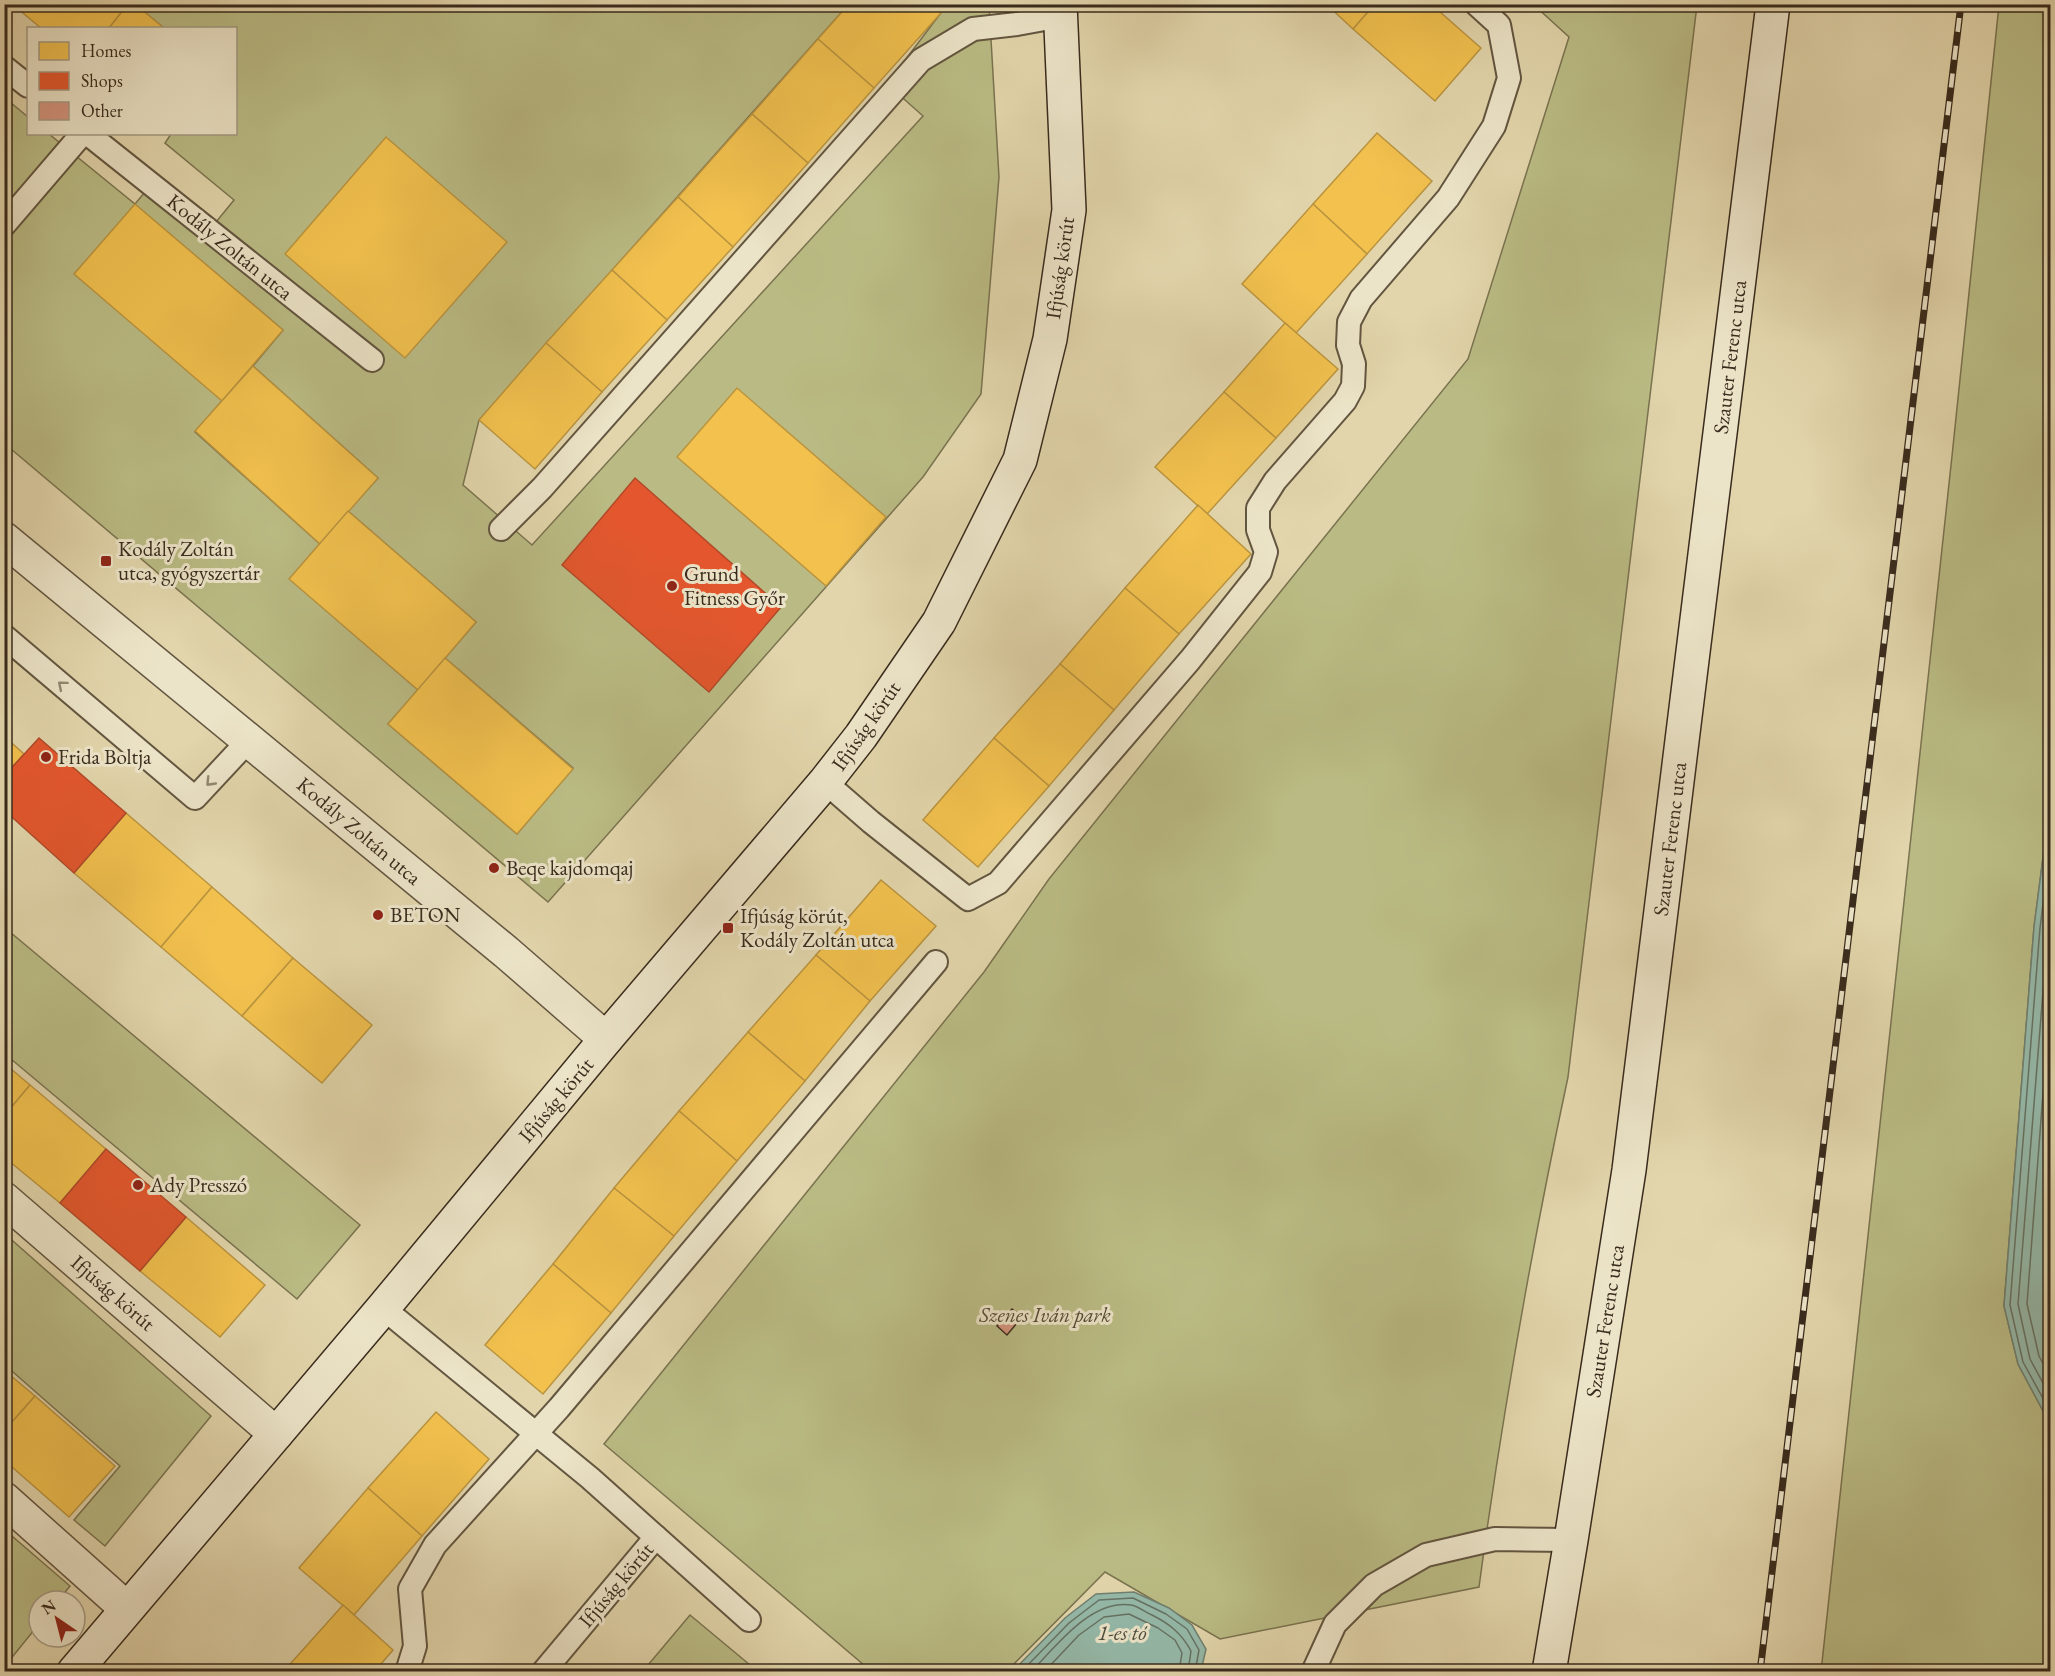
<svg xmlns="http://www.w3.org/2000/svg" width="2055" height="1676" viewBox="0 0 2055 1676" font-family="'EB Garamond',serif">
<rect width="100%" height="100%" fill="#e2d5ab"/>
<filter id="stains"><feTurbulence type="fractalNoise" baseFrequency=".00333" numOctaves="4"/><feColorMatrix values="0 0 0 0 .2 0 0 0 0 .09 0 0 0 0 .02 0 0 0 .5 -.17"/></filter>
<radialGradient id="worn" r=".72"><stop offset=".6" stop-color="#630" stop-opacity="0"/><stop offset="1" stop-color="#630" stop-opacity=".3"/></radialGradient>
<g fill="#babb84" stroke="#7a7350" stroke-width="1.5" fill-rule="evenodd">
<path d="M 135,5 L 848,5 L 479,420 L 463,485 L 532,545 L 923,116 L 887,84 L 940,14 L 930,5 L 989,5 L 999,177 L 981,394 L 923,477 L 548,902 L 5,444 L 4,97 L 28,117 L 28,134 L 49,134 L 135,204 L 145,192 L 203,238 L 234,200 L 165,143 L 171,134 L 236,134 L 236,28 L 164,28 ZM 135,205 L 283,330 L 253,366 L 378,478 L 348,511 L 476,622 L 445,658 L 573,768 L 517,834 L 388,724 L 418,690 L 290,579 L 320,544 L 195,432 L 222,401 Z"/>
<path d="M 1534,5 L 1697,5 L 1568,1077 C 1532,1246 1502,1416 1479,1587 L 1220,1639 L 1105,1572 L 1007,1671 L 871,1671 L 604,1444 L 984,972 L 1049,879 L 1468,359 L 1569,37 Z"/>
<path d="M 1999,5 L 2042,5 L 2050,40 L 2050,804 L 2034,927 L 2004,1306 L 2018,1364 L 2050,1424 L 2050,1671 L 1821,1672 L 1952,456 Z"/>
<path d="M 4,927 L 360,1225 L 297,1299 L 5,1054 Z"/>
<path d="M 5,1234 L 211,1416 L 105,1546 L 74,1520 L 120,1466 L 5,1365 Z"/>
<path d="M 5,1530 L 70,1586 L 58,1601 L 39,1601 L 39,1624 L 5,1666 Z"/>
<path d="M 690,1615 L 750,1665 L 744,1671 L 643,1671 Z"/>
</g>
<g fill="#95b9a9" stroke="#708071" stroke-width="1.5">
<path d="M 2050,804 L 2050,1424 L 2018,1364 L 2004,1306 L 2034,927 Z"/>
<path d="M 1134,1592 L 1169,1608 L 1192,1625 L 1206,1649 L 1201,1671 L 1013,1671 L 1065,1618 L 1096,1594 Z"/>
</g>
<g fill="#f2c14e" stroke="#ba943f" stroke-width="1.5">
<path d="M 12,4 L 128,4 L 109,28 L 41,28 Z"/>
<path d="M 128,4 L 135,4 L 164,28 L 109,28 Z"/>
<path d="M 849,4 L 930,4 L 941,13 L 874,88 L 818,39 Z"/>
<path d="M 1326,4 L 1375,4 L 1353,29 Z"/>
<path d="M 1375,4 L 1431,4 L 1481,48 L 1435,101 L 1353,29 Z"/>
<path d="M 818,39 L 874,88 L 808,163 L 752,114 Z"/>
<path d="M 752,114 L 808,163 L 733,247 L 678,197 Z"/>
<path d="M 1377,133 L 1432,181 L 1367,254 L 1313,204 Z"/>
<path d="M 386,137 L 507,242 L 405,358 L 285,254 Z"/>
<path d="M 678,197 L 733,247 L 667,320 L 612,270 Z"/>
<path d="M 135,204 L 283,330 L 222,401 L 74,274 Z"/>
<path d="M 1313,204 L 1367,254 L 1296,333 L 1242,284 Z"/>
<path d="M 612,270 L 667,320 L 602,392 L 546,343 Z"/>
<path d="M 1285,323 L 1338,369 L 1276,438 L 1224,392 Z"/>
<path d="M 546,343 L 602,392 L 535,469 L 479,420 Z"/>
<path d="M 253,366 L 378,478 L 320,544 L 195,431 Z"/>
<path d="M 737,388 L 886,517 L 826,586 L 677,457 Z"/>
<path d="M 1224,392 L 1276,438 L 1207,514 L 1155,467 Z"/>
<path d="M 1198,505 L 1251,554 L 1179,634 L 1125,588 Z"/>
<path d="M 348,511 L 476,622 L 418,690 L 289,579 Z"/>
<path d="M 1125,588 L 1179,634 L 1114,710 L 1060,664 Z"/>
<path d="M 445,658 L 573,769 L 517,834 L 388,724 Z"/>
<path d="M 1060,664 L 1114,710 L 1049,786 L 994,738 Z"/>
<path d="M 4,736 L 24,754 L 4,776 Z"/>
<path d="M 994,738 L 1049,786 L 978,867 L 923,820 Z"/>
<path d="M 126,813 L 212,887 L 161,947 L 74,873 Z"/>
<path d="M 881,880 L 936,926 L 870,1001 L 816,955 Z"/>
<path d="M 212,887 L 293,958 L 242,1016 L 161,947 Z"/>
<path d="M 816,955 L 870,1001 L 805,1081 L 748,1032 Z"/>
<path d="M 293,958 L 372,1025 L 322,1083 L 242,1016 Z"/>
<path d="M 748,1032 L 805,1081 L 737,1161 L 679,1111 Z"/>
<path d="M 4,1063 L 30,1085 L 4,1116 Z"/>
<path d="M 30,1085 L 106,1149 L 60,1203 L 4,1157 L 4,1116 Z"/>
<path d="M 679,1111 L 737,1161 L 674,1236 L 614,1188 Z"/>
<path d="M 614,1188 L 674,1236 L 611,1313 L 553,1264 Z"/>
<path d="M 186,1217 L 265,1285 L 220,1337 L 140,1271 Z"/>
<path d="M 553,1264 L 611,1313 L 543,1394 L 485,1345 Z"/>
<path d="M 4,1370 L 35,1396 L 4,1431 Z"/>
<path d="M 35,1396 L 115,1466 L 69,1517 L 4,1460 L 4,1431 Z"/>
<path d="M 436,1412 L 489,1459 L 422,1536 L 368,1488 Z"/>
<path d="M 368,1488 L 422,1536 L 354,1615 L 299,1568 Z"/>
<path d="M 343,1605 L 393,1650 L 374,1672 L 283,1672 Z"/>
</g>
<g fill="#e4572e" stroke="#b14a29" stroke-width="1.5">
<path d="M 635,478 L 781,607 L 709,692 L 562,565 Z"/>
<path d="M 39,738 L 126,813 L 74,873 L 4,810 L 4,776 Z"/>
<path d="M 106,1149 L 186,1217 L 140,1271 L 60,1203 Z"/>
</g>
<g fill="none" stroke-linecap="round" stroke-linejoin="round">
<g stroke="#677263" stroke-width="1.5">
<path d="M 2050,848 L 2040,928 L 2010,1305 L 2023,1362 L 2050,1411"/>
<path d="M 2050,904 L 2018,1304 L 2030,1359 L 2050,1396"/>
<path d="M 2050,1001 L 2027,1304 L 2039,1356 L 2050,1377"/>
<path d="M 1021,1672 L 1069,1623 L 1099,1600 L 1133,1598 L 1166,1614 L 1187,1629 L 1199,1650 L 1195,1672"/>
<path d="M 1031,1672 C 1056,1646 1091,1599 1131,1605 C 1138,1606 1145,1612 1152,1615 C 1170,1624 1182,1634 1191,1651 L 1188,1672"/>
<path d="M 1044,1672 L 1079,1635 L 1104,1617 L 1129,1614 L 1158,1628 L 1175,1640 L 1182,1653 L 1179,1672"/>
</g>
</g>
<path fill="#d5947e" stroke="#392b1d" stroke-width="1.5" d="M 1012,1309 L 1022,1317 L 1007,1335 L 997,1326 Z"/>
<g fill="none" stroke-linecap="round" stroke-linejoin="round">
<defs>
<g id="lane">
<path d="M 4,67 L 28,86"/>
<path d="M 88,134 L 372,360"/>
<path d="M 4,225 L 82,134"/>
<path d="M 501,529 L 542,488 L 921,60 L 973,29 L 1017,24 L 1061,16"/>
<path d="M 4,636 L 195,798 L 249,740"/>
<path d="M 825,782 L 871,822 L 968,899 L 998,883 L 1190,660 L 1260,572 L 1266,552 L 1258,530 L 1258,508 L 1275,481 L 1345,401 L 1353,386 L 1354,364 L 1348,345 L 1349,322 L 1361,299 L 1448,198 L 1494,126 L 1509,78 L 1499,25 L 1476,4"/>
<path d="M 383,1308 L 590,1478 L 656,1537 L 543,1672"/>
<path d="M 656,1537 L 749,1620"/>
<path d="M 407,1672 L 415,1646 L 410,1589 L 435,1545 L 559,1408 L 936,962"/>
<path d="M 1313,1672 L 1335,1624 L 1374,1585 L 1426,1555 L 1495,1539 L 1571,1540"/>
</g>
<g id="street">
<path d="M 4,539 L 506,952 L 606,1039"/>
<path d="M 4,1199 L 276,1434"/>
<path d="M 4,1499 L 126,1608"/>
</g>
<g id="secondary">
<path d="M 74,1672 L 383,1308 L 606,1039 L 825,782 L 861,736 L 939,622 L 1020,460 L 1050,339 L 1069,210 L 1060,4"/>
<path d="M 1549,1672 L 1571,1540 L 1629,1170 L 1773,4"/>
</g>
</defs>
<use href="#lane" stroke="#635640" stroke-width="26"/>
<use href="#street" stroke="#635640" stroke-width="36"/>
<use href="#secondary" stroke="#392b1d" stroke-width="36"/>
<use href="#lane" stroke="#ece4c8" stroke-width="22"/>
<use href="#street" stroke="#ece4c8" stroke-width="33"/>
<use href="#secondary" stroke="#ece4c8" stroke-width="33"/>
<defs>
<path id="rail" d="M 1760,1672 L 1961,4"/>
</defs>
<use href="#rail" stroke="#392b1d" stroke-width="7"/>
<use href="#rail" stroke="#ece4c8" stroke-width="4.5" stroke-dasharray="14" stroke-linecap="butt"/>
</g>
<defs><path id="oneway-chevron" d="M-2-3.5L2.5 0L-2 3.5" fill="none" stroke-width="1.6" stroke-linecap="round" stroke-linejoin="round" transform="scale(1.5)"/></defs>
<g stroke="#928872">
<use href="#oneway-chevron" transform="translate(62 685) rotate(-140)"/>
<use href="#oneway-chevron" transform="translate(210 782) rotate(134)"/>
</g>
<g fill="#8f2418" stroke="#ece4c8" stroke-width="2">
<rect x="100" y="555" width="12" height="12" rx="3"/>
<circle cx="672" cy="586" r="6"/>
<circle cx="46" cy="757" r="6"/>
<circle cx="494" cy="868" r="6"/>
<circle cx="378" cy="915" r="6"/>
<rect x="722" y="922" width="12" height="12" rx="3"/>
<circle cx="138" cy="1185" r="6"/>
</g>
<g text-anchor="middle" stroke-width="6" stroke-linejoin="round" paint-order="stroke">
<g font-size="21" fill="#392b1d" stroke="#ece4c8">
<text transform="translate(230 247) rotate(39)" y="7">Kodály Zoltán utca</text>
<text transform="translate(1060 268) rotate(-82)" y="7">Ifjúság körút</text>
<text transform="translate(1730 357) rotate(-83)" y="7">Szauter Ferenc utca</text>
<text transform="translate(866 726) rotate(-55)" y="7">Ifjúság körút</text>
<text transform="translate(359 831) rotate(40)" y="7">Kodály Zoltán utca</text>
<text transform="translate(1670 839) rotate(-83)" y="7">Szauter Ferenc utca</text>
<text transform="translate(556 1100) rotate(-50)" y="7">Ifjúság körút</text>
<text transform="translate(113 1293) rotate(41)" y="7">Ifjúság körút</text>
<text transform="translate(1605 1321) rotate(-81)" y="7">Szauter Ferenc utca</text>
<text transform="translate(616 1585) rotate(-50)" y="7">Ifjúság körút</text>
</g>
<g font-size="21" fill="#392b1d" stroke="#ece4c8" text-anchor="start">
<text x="118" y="556">Kodály Zoltán<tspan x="118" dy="24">utca, gyógyszertár</tspan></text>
<text x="684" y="581">Grund<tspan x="684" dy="24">Fitness Győr</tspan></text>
<text x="58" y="764">Frida Boltja</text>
<text x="506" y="875">Beqe kajdomqaj</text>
<text x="390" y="922">BETON</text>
<text x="740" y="923">Ifjúság körút,<tspan x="740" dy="24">Kodály Zoltán utca</tspan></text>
<text x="150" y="1192">Ady Presszó</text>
</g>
<g font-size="21" font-style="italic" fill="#534832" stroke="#ece4c8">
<text x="1045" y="1322">Szenes Iván park</text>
</g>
<g font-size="22" font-style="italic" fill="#504e40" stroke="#ece4c8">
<text x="1122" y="1640">1-es tó</text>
</g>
</g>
<rect width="2055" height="1676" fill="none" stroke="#e2d5ab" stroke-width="24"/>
<rect x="6" y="6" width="2043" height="1664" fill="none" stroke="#392b1d" stroke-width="3"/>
<rect x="12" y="12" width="2031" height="1652" fill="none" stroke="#392b1d" stroke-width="1.5"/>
<rect x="27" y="27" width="210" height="108" fill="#ece4c8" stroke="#a49a84" stroke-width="1.5"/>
<rect x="39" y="42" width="30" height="18" fill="#f2c14e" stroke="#a49a84" stroke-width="1.5"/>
<text x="81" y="57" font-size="18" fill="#392b1d">Homes</text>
<rect x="39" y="72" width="30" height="18" fill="#e4572e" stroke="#a49a84" stroke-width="1.5"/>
<text x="81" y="87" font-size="18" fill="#392b1d">Shops</text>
<rect x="39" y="102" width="30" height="18" fill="#d5947e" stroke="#a49a84" stroke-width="1.5"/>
<text x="81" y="117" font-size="18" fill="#392b1d">Other</text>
<g transform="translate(57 1619) rotate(325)"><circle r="28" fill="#ece4c8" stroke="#a49a84" stroke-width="1.5"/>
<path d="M0-4.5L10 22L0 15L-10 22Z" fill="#8f2418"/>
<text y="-9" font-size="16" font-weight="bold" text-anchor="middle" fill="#392b1d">N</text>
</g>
<rect width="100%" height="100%" filter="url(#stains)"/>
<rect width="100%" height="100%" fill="url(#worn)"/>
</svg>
